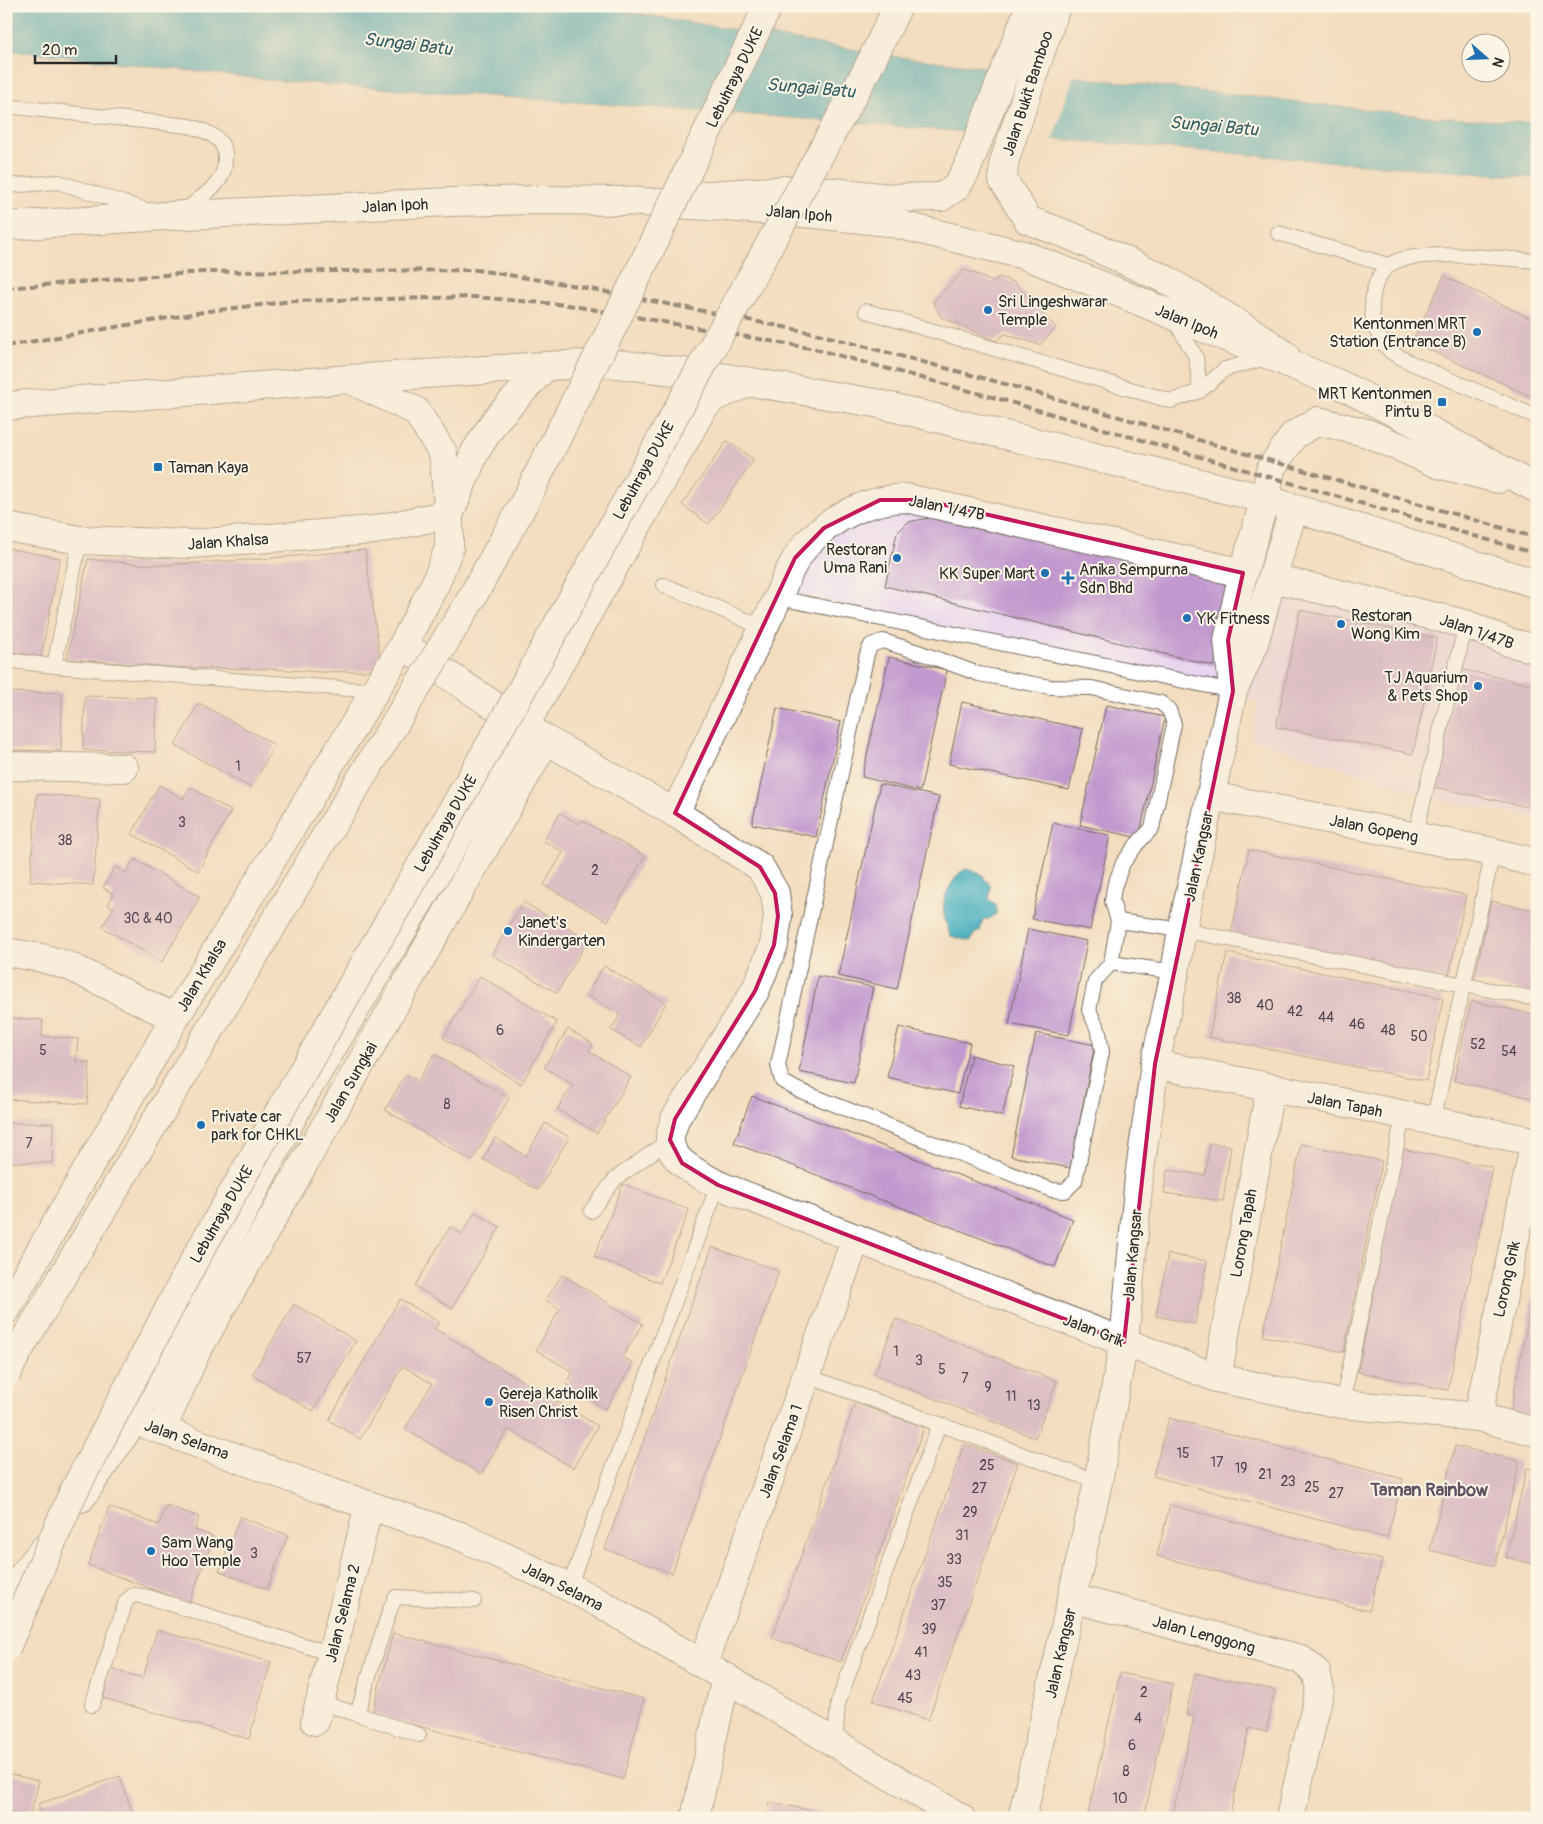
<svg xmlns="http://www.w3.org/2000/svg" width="1543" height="1824" viewBox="0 0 1543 1824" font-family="Pangolin,sans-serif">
<rect width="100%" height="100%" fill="#fcf5e5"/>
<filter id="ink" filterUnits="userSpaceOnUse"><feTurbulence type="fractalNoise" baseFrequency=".02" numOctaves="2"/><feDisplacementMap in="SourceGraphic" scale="10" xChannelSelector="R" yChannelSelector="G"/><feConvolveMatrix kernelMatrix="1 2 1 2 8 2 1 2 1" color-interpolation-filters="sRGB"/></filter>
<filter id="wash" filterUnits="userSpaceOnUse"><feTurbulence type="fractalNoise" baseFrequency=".0096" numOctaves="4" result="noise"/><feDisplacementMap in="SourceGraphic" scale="20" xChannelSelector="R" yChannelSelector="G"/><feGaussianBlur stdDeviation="1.12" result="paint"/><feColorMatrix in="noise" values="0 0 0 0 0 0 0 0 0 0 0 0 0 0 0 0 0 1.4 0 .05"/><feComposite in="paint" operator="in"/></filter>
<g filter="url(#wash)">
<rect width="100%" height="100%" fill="#f3ddbe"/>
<path fill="#e7d2ef" d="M 901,489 L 1537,641 L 1537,818 L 1440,800 L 1251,739 L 1258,701 L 793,593 L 816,546 Z"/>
<g fill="#3facbd" stroke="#356c74">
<path d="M 6,6 L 580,6 L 610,9 L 899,57 L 1433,117 L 1537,123 L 1537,178 L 741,114 L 281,81 L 6,50 Z"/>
<path d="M 967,869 L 983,875 L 984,879 L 991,885 L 989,900 C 996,903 998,907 996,914 L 989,919 L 983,919 L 980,931 L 974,934 L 971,941 L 951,936 C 941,915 940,898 955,879 C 958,874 961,871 967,869 Z"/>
</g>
<path fill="#f3ddbe" d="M 997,66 L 1074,74 L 1052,142 L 972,135 Z"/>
<g id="blocks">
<g fill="#c299cf">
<path d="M 964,270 L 979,275 L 992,282 L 1000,277 L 1014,282 L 1056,328 L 1040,345 L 1005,334 L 996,341 L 941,317 L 933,302 Z"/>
<path d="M 1444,276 L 1537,322 L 1537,399 L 1412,342 Z"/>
<path d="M 727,441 L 754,460 L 709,524 L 682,505 Z"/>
<path d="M 945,515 L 1221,577 L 1230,596 L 1214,666 L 885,586 L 897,533 L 908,522 Z"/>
<path d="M 6,548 L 60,558 L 41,657 L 6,651 Z"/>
<path d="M 365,550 L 381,666 L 364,671 L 324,672 L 270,669 L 186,668 L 67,659 L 88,559 L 136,564 L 164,565 L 261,559 Z"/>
<path d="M 1300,610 L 1437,638 L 1413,754 L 1276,727 Z"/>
<path d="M 889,657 L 947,670 L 920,791 L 862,777 Z"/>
<path d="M 1460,669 L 1537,686 L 1537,809 L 1434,787 Z"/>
<path d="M 6,692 L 62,693 L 61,751 L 6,750 Z"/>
<path d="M 85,696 L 157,698 L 155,752 L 83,750 Z"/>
<path d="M 962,702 L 1083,729 L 1069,790 L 949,764 Z"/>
<path d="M 199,703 L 275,745 L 251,788 L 175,745 Z"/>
<path d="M 1106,705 L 1165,717 L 1139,838 L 1080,825 Z"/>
<path d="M 777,708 L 841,722 L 816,837 L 752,824 Z"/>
<path d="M 880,784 L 939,797 L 897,989 L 838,976 Z"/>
<path d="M 159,785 L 183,799 L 190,787 L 231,811 L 198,871 L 132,834 Z"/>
<path d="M 37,794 L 100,799 L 93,885 L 30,881 Z"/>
<path d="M 560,813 L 579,824 L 582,820 L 645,856 L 608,921 L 544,885 L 563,852 L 544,841 Z"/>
<path d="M 1053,823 L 1110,835 L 1090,930 L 1032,919 Z"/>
<path d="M 1249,850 L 1466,895 L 1448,980 L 1231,934 Z"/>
<path d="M 134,859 L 200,897 L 162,962 L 102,927 L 114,908 L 108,905 L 114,894 L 103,888 L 115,867 L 126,873 Z"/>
<path d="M 1491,901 L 1537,911 L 1537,994 L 1474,981 Z"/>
<path d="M 523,902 L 588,940 L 557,993 L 492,955 Z"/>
<path d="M 1028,929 L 1087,941 L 1069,1035 L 1009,1024 Z"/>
<path d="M 1227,953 L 1443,998 L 1426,1081 L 1209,1037 Z"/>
<path d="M 604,966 L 666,1003 L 641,1047 L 611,1030 L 620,1015 L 586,995 Z"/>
<path d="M 480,976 L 557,1022 L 521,1084 L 443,1038 Z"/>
<path d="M 818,976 L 873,987 L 854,1083 L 799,1072 Z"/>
<path d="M 1471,1001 L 1537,1015 L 1537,1099 L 1454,1081 Z"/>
<path d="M 10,1018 L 43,1020 L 42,1036 L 78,1039 L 76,1062 L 90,1063 L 87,1104 L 6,1099 Z"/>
<path d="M 899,1027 L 970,1043 L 958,1094 L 887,1077 Z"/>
<path d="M 568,1029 L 593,1044 L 589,1051 L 631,1077 L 597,1133 L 557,1109 L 573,1085 L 544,1067 Z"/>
<path d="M 1036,1033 L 1095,1045 L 1070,1168 L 1011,1156 Z"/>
<path d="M 434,1054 L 509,1098 L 472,1161 L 385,1110 L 406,1074 L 418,1081 Z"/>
<path d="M 971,1055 L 1014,1066 L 1002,1116 L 959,1106 Z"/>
<path d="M 752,1096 L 1073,1219 L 1055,1267 L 734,1143 Z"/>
<path d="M 6,1123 L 53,1123 L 52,1163 L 6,1162 Z"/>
<path d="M 545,1123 L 569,1137 L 538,1190 L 483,1159 L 495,1138 L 526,1156 Z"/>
<path d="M 1210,1143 L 1231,1146 L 1223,1201 L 1164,1193 L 1167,1170 L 1205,1175 Z"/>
<path d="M 1301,1144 L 1382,1161 L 1344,1352 L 1263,1336 Z"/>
<path d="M 1402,1149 L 1492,1167 L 1448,1390 L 1358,1372 Z"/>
<path d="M 623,1184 L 689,1210 L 660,1283 L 594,1257 Z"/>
<path d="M 475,1212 L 500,1227 L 452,1308 L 415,1286 L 450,1227 L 462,1234 Z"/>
<path d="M 712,1247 L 779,1271 L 672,1573 L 605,1549 Z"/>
<path d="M 1168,1254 L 1207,1261 L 1195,1324 L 1156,1316 Z"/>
<path d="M 562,1275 L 643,1324 L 622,1357 L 633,1363 L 606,1409 L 566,1385 L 573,1372 L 536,1350 L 560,1309 L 546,1300 Z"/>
<path d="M 1536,1277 L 1537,1277 L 1537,1419 L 1510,1414 Z"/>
<path d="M 400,1299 L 439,1322 L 435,1329 L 598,1426 L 573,1468 L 508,1429 L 481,1474 L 405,1429 L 432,1384 L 403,1366 L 360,1439 L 329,1420 Z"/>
<path d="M 294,1304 L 356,1341 L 313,1411 L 252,1375 Z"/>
<path d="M 896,1319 L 1057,1381 L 1035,1438 L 874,1375 Z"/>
<path d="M 855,1403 L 924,1427 L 841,1662 L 772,1638 Z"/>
<path d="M 1169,1418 L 1403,1479 L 1387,1538 L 1153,1476 Z"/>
<path d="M 964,1444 L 1018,1463 L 928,1720 L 873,1701 Z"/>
<path d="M 1455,1446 L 1520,1461 L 1495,1566 L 1430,1550 Z"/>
<path d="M 1527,1468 L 1537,1470 L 1537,1565 L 1506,1557 Z"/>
<path d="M 166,1505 L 199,1517 L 195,1530 L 214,1537 L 189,1603 L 88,1565 L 109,1507 L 159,1525 Z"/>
<path d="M 1170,1505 L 1382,1560 L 1369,1611 L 1157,1556 Z"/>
<path d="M 240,1517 L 288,1535 L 267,1589 L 219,1571 Z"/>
<path d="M 157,1630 L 271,1662 L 249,1739 L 103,1698 L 111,1669 L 143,1678 Z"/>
<path d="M 393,1633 L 644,1699 L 623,1779 L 372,1714 Z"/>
<path d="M 1120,1673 L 1173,1684 L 1150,1790 L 1144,1818 L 1087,1818 Z"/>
<path d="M 1195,1673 L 1275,1690 L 1266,1732 L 1249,1728 L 1229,1818 L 1172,1818 L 1194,1716 L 1186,1715 Z"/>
<path d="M 6,1773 L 39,1781 L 30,1817 L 10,1812 L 9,1818 L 6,1818 Z"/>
<path d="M 120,1776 L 134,1818 L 43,1818 L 38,1804 Z"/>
<path d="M 770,1802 L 838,1816 L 837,1818 L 767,1818 Z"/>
</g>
</g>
</g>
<g filter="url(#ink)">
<use href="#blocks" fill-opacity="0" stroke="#71695e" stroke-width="1"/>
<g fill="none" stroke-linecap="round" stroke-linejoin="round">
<defs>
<g id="lane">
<path d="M 6,106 L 189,126 C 207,131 227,138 225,160 C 225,167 222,176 218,182 C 210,192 193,203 183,213"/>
<path d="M 6,186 L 58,182 L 146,210"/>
<path d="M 1278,233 L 1388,265"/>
<path d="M 1537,261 C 1506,259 1407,246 1387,267 C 1375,278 1372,293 1372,309 C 1372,323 1378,339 1389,350 C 1394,355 1403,358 1409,362 L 1537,417"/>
<path d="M 866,311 L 1171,401 L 1200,391 L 1225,369 L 1267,358"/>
<path d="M 1174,319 L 1196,357 L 1200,391"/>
<path d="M 664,585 L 764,628"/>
<path d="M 779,598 L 1233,691"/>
<path d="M 883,641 L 921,653 L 979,674 L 1050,687 L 1092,688 L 1161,703 L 1169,710 L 1174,724 L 1152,828 L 1137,844 L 1123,863 L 1114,887 L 1112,901 L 1118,921 L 1111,963 L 1095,981 L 1089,1010 L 1099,1032 L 1102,1052 L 1075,1181 L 1065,1191 L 1052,1190 L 798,1090 L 782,1081 L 778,1065 L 867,654 L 871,645 Z"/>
<path d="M 6,660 L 54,666 L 375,691"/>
<path d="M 54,666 L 80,540"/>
<path d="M 1415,836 L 1466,624"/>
<path d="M 1118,921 L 1182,930 L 1537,999"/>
<path d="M 1111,963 L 1175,972"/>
<path d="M 1433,1122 L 1493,852"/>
<path d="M 591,1211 L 615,1179 L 670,1140"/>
<path d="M 807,1376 L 1098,1482"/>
<path d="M 1342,1404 L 1403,1116"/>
<path d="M 569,1587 L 718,1185"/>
<path d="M 319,1702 L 357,1714 L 390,1609 L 396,1597 L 474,1601"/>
<path d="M 92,1705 L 126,1601 L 133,1595 L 148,1597 L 332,1654"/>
<path d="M 357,1714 L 419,1735"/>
<path d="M 835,1743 L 838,1703 L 939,1425"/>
</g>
<g id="street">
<path d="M 1056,6 L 1004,162 L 1003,180 L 1028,220 L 1071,236 L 1165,279 L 1258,336 L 1285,355"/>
<path d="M 693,196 L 804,189 L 890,198 L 941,197 L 956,187 L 966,171 L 1030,6"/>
<path d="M 451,510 L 475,452 L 497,418 L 546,366"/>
<path d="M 6,527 L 80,540 L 191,544 L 374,530 L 449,514"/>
<path d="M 1272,578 L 1466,624 L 1508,642 L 1537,649"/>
<path d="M 403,645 L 546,740 L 675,813 L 760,867 L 775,893 L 778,916 L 774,945 L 755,991 L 675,1119 C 674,1125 670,1132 670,1138 C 668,1162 702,1175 718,1185 L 1217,1378 L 1342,1404 L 1478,1417 L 1537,1432"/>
<path d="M 1233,689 L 1228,640 L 1243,573 L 1265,499"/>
<path d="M 6,766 L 124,768"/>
<path d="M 1211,796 L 1493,852 L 1537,863"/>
<path d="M 675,813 C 706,747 737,682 769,616 C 782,592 789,563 808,543 C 833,516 870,499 906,498 L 1243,573"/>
<path d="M 6,952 L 42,958 L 69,966 L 175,1018"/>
<path d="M 1155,1064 L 1537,1142"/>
<path d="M 6,1310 L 175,1018 L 403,645 L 436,582 L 449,548 L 449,514 L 443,453 L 416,411 L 349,379"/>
<path d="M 1217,1378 L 1270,1089"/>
<path d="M 1478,1417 L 1535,1141"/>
<path d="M 134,1420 L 321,1489 L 460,1536 L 569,1587 L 605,1606 L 961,1818"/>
<path d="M 162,1429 L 196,1352 L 546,740"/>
<path d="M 81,1498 L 134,1420 L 305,1093 L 525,725 L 703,408 L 714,397 L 750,382"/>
<path d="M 6,1597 L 44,1549"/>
<path d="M 1072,1598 L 1300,1659 L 1316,1672 L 1320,1689 L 1290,1818"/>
<path d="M 703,1664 L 856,1238"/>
<path d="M 315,1721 L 369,1506"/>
<path d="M 695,1818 L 726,1677"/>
<path d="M 1022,1818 L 1098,1482 L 1124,1342 L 1139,1177 L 1155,1064 L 1175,972 L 1182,930 L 1233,691 L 1253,647 L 1272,578 L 1294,508"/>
</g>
<g id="primary">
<path d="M 6,226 L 165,216 L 449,202 L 538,200 L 625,201 L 725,207 L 815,214 L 888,222 L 1024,255 L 1098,284 L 1341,385 L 1427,429 L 1537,489"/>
<path d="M 6,406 L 349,379 L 546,366 L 609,363 L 715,376 L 875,403 L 1265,499 L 1537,584"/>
<path d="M 1265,499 L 1271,468 L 1294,435 L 1318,421 L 1367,433 L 1438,464 L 1498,479"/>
</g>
<path id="highway" d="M 1028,6 L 1028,10"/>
</defs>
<use href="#lane" stroke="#71695e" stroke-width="16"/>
<use href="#street" stroke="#71695e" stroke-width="30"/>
<use href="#primary" stroke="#71695e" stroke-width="30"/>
<use href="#highway" stroke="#71695e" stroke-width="30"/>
<use href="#lane" stroke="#fff" stroke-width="14"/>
<use href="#street" stroke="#fff" stroke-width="28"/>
<use href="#primary" stroke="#fff" stroke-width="28"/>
<use href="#highway" stroke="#fff" stroke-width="28"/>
<g stroke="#2b2b2b" stroke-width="4" stroke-dasharray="8 4" stroke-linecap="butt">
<path d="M 6,288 L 202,272 L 477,270 L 571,285 L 814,333 L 1009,385 L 1537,538"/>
<path d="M 6,346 L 209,311 L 293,301 L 475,297 L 568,305 L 815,349 L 1003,400 L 1537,554"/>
</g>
<defs>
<g id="highway-bridge">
<path d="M 6,1375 L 17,1353 L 328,832 L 470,601 L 523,505 L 616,320 L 768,6"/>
<path d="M 6,1648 L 73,1493 L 195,1259 L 518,696 L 868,68 L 898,6"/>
</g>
</defs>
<use href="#highway-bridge" stroke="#71695e" stroke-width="30" stroke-linecap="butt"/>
<use href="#highway-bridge" stroke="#fff" stroke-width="28"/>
</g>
</g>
<path d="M0 0H1543V1824H0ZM 880,500 L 923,500 L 1243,573 L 1228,640 L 1233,691 L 1155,1064 L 1124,1342 L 718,1185 L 682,1163 L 670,1140 L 675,1119 L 755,991 L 774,945 L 778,916 L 775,893 L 760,867 L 675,813 L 795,558 L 824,528 Z" fill="#f3ddbe" fill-opacity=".55" fill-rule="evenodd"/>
<path fill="none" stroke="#c2185b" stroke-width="4" stroke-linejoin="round" d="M 880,500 L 923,500 L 1243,573 L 1228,640 L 1233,691 L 1155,1064 L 1124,1342 L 718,1185 L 682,1163 L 670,1140 L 675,1119 L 755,991 L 774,945 L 778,916 L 775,893 L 760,867 L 675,813 L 795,558 L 824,528 Z"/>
<g fill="#1f6fb2" stroke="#fcf5e5" stroke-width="2">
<circle cx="988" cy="310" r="5"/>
<circle cx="1477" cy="332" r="5"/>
<rect x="1437" y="397" width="10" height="10" rx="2.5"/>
<rect x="153" y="462" width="10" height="10" rx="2.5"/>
<circle cx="897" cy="558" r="5"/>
<circle cx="1045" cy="573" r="5"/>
<path d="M1065.5 570.5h5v5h5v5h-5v5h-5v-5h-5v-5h5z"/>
<circle cx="1187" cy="618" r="5"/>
<circle cx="1341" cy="624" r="5"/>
<circle cx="1478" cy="686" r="5"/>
<circle cx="508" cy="931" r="5"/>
<circle cx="201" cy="1125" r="5"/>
<circle cx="489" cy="1402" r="5"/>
<circle cx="151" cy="1551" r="5"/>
</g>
<g text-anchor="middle" stroke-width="4" stroke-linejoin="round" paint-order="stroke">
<g font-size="14" fill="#514654">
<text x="238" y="771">1</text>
<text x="182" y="827">3</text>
<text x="65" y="845">38</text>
<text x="595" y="875">2</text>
<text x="148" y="923">3C &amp; 40</text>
<text x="1234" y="1003">38</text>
<text x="1265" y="1010">40</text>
<text x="1295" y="1016">42</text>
<text x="1326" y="1022">44</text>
<text x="1357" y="1029">46</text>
<text x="500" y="1035">6</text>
<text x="1388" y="1035">48</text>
<text x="1419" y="1041">50</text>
<text x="1478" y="1049">52</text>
<text x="43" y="1055">5</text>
<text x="1509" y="1056">54</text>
<text x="447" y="1109">8</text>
<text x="29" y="1148">7</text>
<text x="896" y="1356">1</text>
<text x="304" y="1363">57</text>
<text x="919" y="1365">3</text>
<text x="942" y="1374">5</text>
<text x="965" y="1383">7</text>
<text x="988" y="1392">9</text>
<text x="1011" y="1401">11</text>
<text x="1034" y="1410">13</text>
<text x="1183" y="1458">15</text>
<text x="1217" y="1467">17</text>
<text x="987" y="1470">25</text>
<text x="1241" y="1473">19</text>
<text x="1265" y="1479">21</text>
<text x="1288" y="1486">23</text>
<text x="1312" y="1492">25</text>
<text x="979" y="1493">27</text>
<text x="1336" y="1498">27</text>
<text x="970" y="1517">29</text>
<text x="962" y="1540">31</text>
<text x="254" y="1558">3</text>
<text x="954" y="1564">33</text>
<text x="945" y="1587">35</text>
<text x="938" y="1610">37</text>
<text x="929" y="1634">39</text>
<text x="921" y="1657">41</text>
<text x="913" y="1680">43</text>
<text x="1144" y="1697">2</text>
<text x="905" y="1703">45</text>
<text x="1138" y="1723">4</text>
<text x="1132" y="1750">6</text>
<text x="1126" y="1776">8</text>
<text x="1120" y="1803">10</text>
</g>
<g font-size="16" fill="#2b2b2b" stroke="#fcf5e5">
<text transform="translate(734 77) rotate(-64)" y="6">Lebuhraya DUKE</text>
<text transform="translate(1027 93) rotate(-72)" y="6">Jalan Bukit Bamboo</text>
<text transform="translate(395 205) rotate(-3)" y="6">Jalan Ipoh</text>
<text transform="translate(799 213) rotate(5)" y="6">Jalan Ipoh</text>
<text transform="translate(1187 321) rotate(22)" y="6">Jalan Ipoh</text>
<text transform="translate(643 470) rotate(-61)" y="6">Lebuhraya DUKE</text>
<text transform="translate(947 507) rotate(11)" y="6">Jalan 1/47B</text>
<text transform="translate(228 541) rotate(-4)" y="6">Jalan Khalsa</text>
<text transform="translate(1477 631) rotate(19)" y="6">Jalan 1/47B</text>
<text transform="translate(445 823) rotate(-60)" y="6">Lebuhraya DUKE</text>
<text transform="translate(1374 828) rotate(11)" y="6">Jalan Gopeng</text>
<text transform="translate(1198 856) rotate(-78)" y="6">Jalan Kangsar</text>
<text transform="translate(201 975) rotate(-59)" y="6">Jalan Khalsa</text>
<text transform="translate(350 1082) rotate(-60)" y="6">Jalan Sungkai</text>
<text transform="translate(1345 1104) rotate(11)" y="6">Jalan Tapah</text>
<text transform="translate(221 1214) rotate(-60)" y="6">Lebuhraya DUKE</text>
<text transform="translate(1243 1233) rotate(-80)" y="6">Lorong Tapah</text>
<text transform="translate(1132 1255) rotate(-85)" y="6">Jalan Kangsar</text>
<text transform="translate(1506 1279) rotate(-78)" y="6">Lorong Grik</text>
<text transform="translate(1094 1330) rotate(21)" y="6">Jalan Grik</text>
<text transform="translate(187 1439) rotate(20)" y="6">Jalan Selama</text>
<text transform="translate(780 1451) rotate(-70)" y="6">Jalan Selama 1</text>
<text transform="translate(563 1586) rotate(27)" y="6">Jalan Selama</text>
<text transform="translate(342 1613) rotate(-76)" y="6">Jalan Selama 2</text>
<text transform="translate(1204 1634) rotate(15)" y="6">Jalan Lenggong</text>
<text transform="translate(1060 1653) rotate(-77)" y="6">Jalan Kangsar</text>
</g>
<g font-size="16" fill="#2b2b2b" stroke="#fcf5e5" text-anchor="start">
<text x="998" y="307">Sri Lingeshwarar<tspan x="998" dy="18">Temple</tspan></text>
<text x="1467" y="329" text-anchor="end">Kentonmen MRT<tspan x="1467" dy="18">Station (Entrance B)</tspan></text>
<text x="1432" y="399" text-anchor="end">MRT Kentonmen<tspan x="1432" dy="18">Pintu B</tspan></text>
<text x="168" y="473">Taman Kaya</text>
<text x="887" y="555" text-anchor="end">Restoran<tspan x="887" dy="18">Uma Rani</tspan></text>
<text x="1079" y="575">Anika Sempurna<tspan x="1079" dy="18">Sdn Bhd</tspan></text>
<text x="1035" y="579" text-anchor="end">KK Super Mart</text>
<text x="1351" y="621">Restoran<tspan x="1351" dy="18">Wong Kim</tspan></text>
<text x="1197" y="624">YK Fitness</text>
<text x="1468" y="683" text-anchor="end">TJ Aquarium<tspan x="1468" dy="18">&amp; Pets Shop</tspan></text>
<text x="518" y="928">Janet's<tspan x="518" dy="18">Kindergarten</tspan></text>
<text x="211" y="1122">Private car<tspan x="211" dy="18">park for CHKL</tspan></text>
<text x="499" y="1399">Gereja Katholik<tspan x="499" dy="18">Risen Christ</tspan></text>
<text x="161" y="1548">Sam Wang<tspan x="161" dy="18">Hoo Temple</tspan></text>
</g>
<g font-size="18" font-style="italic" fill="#335f65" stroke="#fcf5e5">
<text transform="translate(408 44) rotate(7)" y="6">Sungai Batu</text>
<text transform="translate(811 88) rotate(5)" y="6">Sungai Batu</text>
<text transform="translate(1214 126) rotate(5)" y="6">Sungai Batu</text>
</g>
<g font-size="18" font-weight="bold" fill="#605264" stroke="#fcf5e5">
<text x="1429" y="1496">Taman Rainbow</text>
</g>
</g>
<rect width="1543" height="1824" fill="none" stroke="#fcf5e5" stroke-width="25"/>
<g transform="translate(1486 58) rotate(110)"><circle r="24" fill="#fcf5e5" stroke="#a8a49b"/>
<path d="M0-4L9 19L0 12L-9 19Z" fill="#1f6fb2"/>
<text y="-8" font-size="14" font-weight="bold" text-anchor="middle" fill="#2b2b2b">N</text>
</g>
<path d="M35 55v8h81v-8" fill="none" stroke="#2b2b2b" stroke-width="2.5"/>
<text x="42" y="55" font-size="15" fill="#2b2b2b" stroke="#fcf5e5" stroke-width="4" paint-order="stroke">20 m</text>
</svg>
